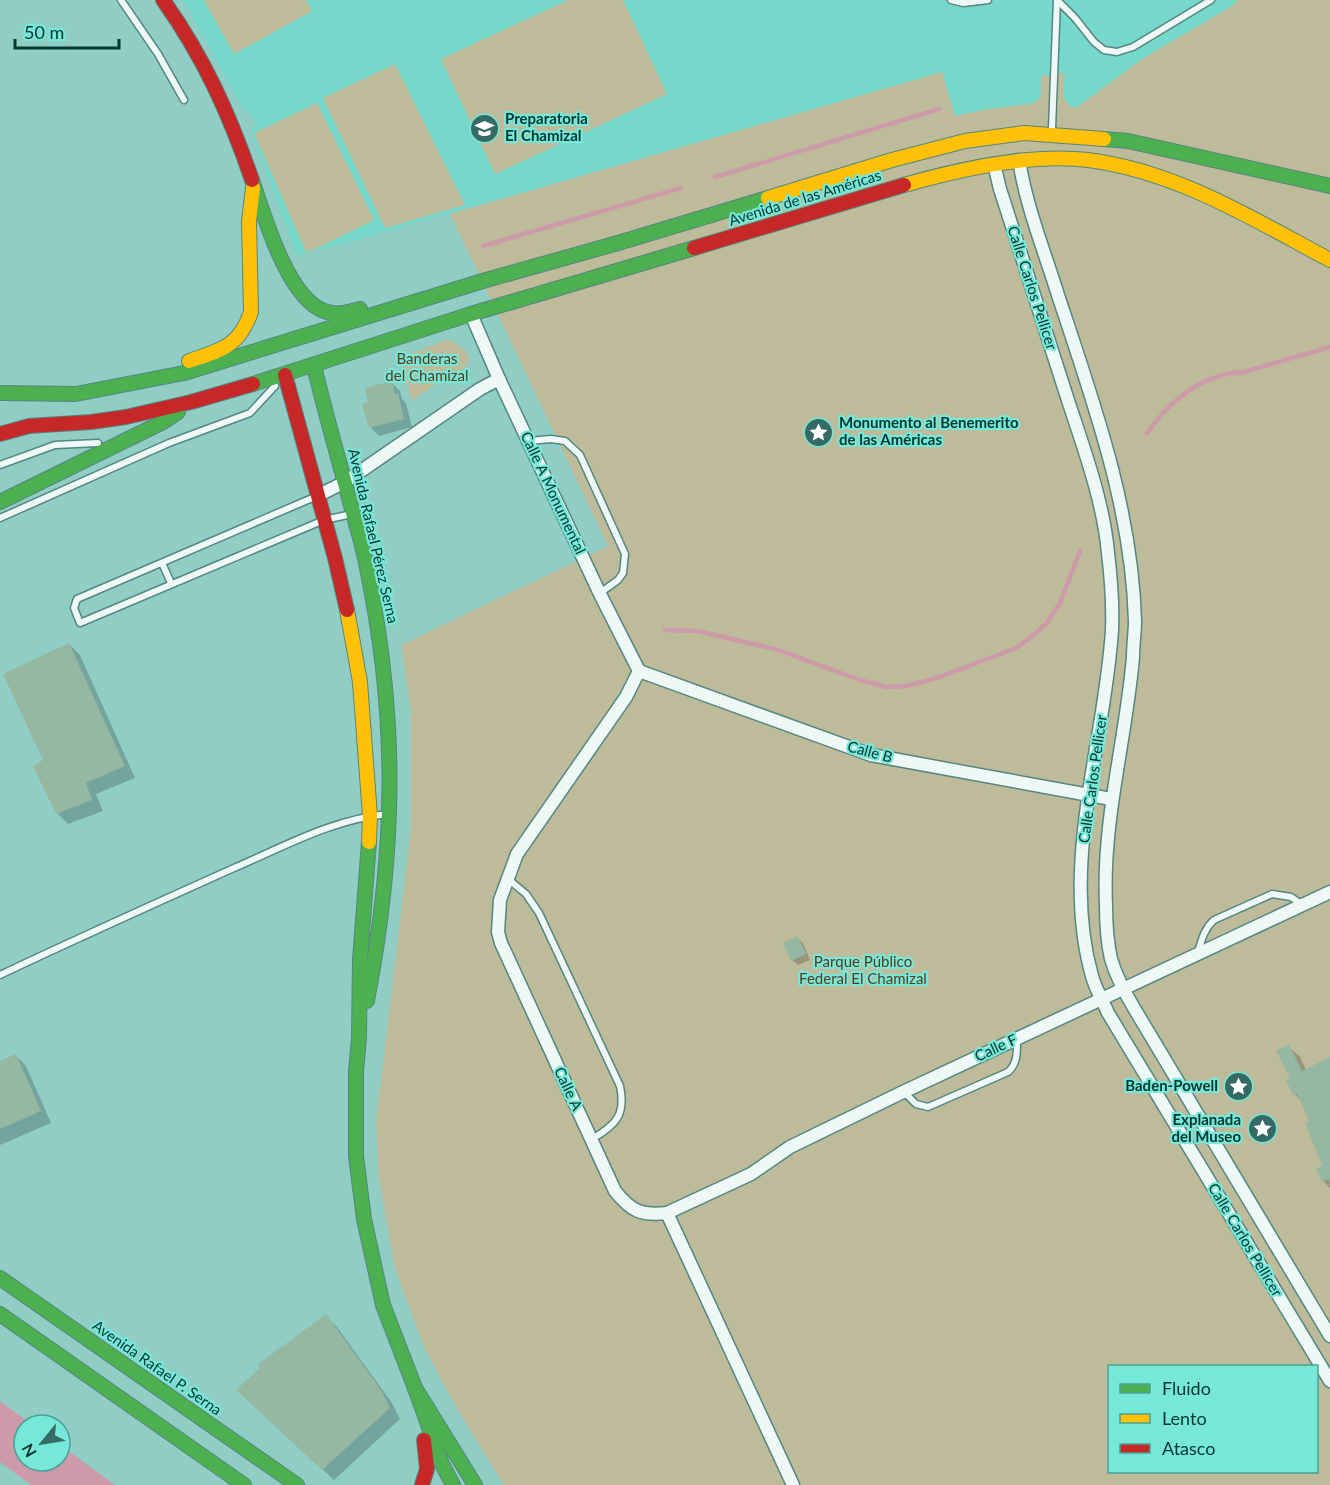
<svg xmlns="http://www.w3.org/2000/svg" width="1330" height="1485" viewBox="0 0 1330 1485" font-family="Lato,sans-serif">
<rect width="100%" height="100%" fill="#90cec5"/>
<path fill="#76d8ca" d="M 183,0 L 1238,0 L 1232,6 L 1142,59 L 1076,108 L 1068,106 L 1064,100 L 1063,73 L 1036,102 L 1029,105 L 988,109 L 954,116 L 942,72 L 349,242 L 297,255 L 250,129 L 257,126 L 253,117 L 241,105 Z"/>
<g fill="#bdbb9a" fill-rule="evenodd">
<path d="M 204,0 L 306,0 L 312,11 L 234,54 Z"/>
<path d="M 568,0 L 623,0 L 667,94 L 495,174 L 441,59 Z"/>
<path d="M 1238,0 L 1330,0 L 1330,1485 L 504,1485 L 457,1409 L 424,1347 L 395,1269 L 379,1178 L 376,1122 L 411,828 L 411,711 L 401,645 L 608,546 L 450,214 L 942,72 L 955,116 L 988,109 L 1029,104 L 1036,102 L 1041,96 L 1041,76 L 1064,73 C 1064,88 1059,103 1076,108 L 1142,59 L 1232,6 ZM 1110,1366 L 1316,1366 L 1316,1472 L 1110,1472 Z"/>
<path d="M 395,64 L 465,205 L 385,228 L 323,98 Z"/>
<path d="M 317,103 L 374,220 L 313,250 L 306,252 L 254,133 Z"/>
<path d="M 446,340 L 454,341 L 459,347 L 465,350 L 469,358 L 468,364 L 462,370 L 452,372 L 412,401 L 400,358 Z"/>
</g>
<path fill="#cd9aaa" d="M 0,1401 L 33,1425 L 24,1425 L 24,1461 L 60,1461 L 60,1445 L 115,1485 L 31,1485 L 0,1462 Z"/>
<g fill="#0003">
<path d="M 392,383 L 400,391 L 402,399 L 406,403 L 412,427 L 379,436 L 371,428 Z"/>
<path d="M 69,644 L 80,655 L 135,778 L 96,794 L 103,811 L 68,824 L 57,813 L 45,761 Z"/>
<path d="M 798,938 L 803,943 L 810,960 L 798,965 L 792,960 Z"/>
<path d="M 1288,1046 L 1300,1057 L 1306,1070 L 1330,1059 L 1330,1188 L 1323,1181 L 1324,1166 L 1311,1122 L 1302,1102 L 1295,1094 Z"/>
<path d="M 15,1055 L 26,1066 L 51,1123 L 0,1145 L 0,1062 Z"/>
<path d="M 326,1316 L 337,1327 L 392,1403 L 400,1419 L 334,1480 L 249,1401 L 262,1368 Z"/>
</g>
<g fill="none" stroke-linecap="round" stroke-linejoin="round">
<g stroke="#cd9aaa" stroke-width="4.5">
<path d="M 715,177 L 939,109"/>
<path d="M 483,246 L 681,188"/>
<path d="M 1147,433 C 1170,401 1203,373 1244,372 L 1330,347"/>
<path d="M 665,630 L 698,631 L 778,650 L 860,680 L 887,687 L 906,686 L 940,677 L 1016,648 L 1034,635 L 1046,624 L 1060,603 L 1080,551"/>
</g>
</g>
<g fill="#96b7a1">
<path d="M 392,381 L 395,394 L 398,393 L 404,419 L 369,428 L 362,404 L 368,402 L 365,388 Z"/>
<path d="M 69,643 L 125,766 L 86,783 L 92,800 L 56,814 L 33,766 L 43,760 L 3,674 Z"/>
<path d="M 798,936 L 806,954 L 791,961 L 783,943 Z"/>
<path d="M 1289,1044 L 1302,1071 L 1330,1057 L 1330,1182 L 1329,1179 L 1322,1182 L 1316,1169 L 1322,1166 L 1305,1123 L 1309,1121 L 1297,1094 L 1293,1095 L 1286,1080 L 1290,1078 L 1276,1051 Z"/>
<path d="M 16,1054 L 41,1111 L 0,1129 L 0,1061 Z"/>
<path d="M 326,1314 L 381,1390 L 390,1408 L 322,1470 L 236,1390 L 260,1368 L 257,1365 Z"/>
</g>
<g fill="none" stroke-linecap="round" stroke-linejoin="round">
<defs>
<g id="lane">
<path d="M 121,0 L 158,54 L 184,100"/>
<path d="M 951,0 L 963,3 L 988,0"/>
<path d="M 1057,0 L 1075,18 L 1094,42 L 1104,50 L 1117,52 L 1133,47 L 1211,0"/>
<path d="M 1052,128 L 1057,0"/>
<path d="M 528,441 L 551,439 L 565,441 L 580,455 L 625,554 L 623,573 L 618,580 L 600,593"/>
<path d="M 0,465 L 55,445 L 98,443"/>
<path d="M 317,496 L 77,599 L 74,608 L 80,623 L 324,520 L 352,514"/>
<path d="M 0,518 L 169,443 L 250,413 L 275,386"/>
<path d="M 162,563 L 171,583"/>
<path d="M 508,879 L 526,894 L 539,913 L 620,1086 C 626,1115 616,1125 592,1139"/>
<path d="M 1198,952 C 1202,939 1204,929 1214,920 L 1272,894 L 1291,897 L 1301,904"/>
<path d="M 0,975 C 78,938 156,903 234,868 C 283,847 335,818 389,814"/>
<path d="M 904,1092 L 916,1104 L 928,1107 L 1008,1072 C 1018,1063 1017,1052 1017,1038"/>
</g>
<g id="street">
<path d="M 1019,160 C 1026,206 1044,250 1058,295 C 1093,401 1132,508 1135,621 C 1135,632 1133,645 1133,657 C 1126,740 1102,821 1106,905 C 1106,923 1107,941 1111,959 C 1116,976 1125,993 1134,1008 L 1330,1336"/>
<path d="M 994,164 L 1000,189 C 1022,256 1043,324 1065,391 C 1082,444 1103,498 1108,553 C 1111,578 1113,605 1112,630 C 1105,743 1060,863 1092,976 C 1095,988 1103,1001 1108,1013 L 1330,1381"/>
<path d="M 471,314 L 499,379 L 600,594 L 639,671"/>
<path d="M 317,496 L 345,482 L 480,389 L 499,379"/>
<path d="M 639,671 L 626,697 L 517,854 L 500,900 L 498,932 L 501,943 L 615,1191 C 631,1211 641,1216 667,1213 L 751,1174 L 790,1147 L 903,1092 L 1330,892"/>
<path d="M 639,671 L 871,755 L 1111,799"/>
<path d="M 667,1213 L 793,1485"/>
</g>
<g id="fast">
<path d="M 1104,139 L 1128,141 L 1330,186"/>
<path d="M 252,180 C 264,215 287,297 324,311 C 336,316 348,312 360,309"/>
<path d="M 314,366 C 325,412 338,457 350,502 C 356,524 363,546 367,568 C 398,719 396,850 367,1001"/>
<path d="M 253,384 L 471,314 L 694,248"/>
<path d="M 0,393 L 76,394 L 184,373 L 486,280 L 618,243 L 768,198"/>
<path d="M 0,502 L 163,422 L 178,412"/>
<path d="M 369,842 L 360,959 L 359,1037 L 356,1072 L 356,1156 L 364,1219 L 383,1305 L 415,1388 L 475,1485"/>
<path d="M 0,1278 L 297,1485"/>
<path d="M 0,1314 L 244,1485"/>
<path d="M 415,1388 L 442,1464 L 453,1485"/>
</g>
<g id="slow">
<path d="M 904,185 C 960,169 1030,153 1088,160 C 1176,171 1253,219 1330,260"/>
<path d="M 768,198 L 892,160 L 965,141 L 1024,133 L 1104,139"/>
<path d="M 189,361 C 221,350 239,347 251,312 L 249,221 L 253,188"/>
<path d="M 347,610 L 360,682 L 370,816 L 369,842"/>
</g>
<g id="jam">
<path d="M 163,0 C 204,58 229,113 252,180"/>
<path d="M 694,248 L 904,185"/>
<path d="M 285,375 L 335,558 L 347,610"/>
<path d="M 0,434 L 29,426 L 91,422 L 126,417 L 191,402 L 253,384"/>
<path d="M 422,1485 L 427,1469 L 424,1440"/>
</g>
</defs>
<use href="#lane" stroke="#558680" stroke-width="9"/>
<use href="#street" stroke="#558680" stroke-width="15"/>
<use href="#fast" stroke="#558680" stroke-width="16"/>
<use href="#slow" stroke="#558680" stroke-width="16"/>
<use href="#jam" stroke="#558680" stroke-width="16"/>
<use href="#lane" stroke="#eef8f6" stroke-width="6"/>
<use href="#street" stroke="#eef8f6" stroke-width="12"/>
<use href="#fast" stroke="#4caf50" stroke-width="14"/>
<use href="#slow" stroke="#ffc107" stroke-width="14"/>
<use href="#jam" stroke="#c62828" stroke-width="14"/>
</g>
<defs>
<symbol id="school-disc" viewBox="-11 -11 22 22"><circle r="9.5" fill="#346c65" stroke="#77e7d7"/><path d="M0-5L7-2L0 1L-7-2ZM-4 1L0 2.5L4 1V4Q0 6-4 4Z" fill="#fff"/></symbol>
<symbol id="sight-disc" viewBox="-11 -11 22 22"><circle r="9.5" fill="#346c65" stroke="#77e7d7"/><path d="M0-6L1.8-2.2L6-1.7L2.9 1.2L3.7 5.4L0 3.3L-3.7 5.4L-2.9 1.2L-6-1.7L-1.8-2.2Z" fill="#fff"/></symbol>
</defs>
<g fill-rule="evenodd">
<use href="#school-disc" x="468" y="112" width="33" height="33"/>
<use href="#sight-disc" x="802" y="416" width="33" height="33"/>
<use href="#sight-disc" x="1222" y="1070" width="33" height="33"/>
<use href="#sight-disc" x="1246" y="1112" width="33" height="33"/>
</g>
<g text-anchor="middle" stroke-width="4.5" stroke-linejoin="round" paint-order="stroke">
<g font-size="15" font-weight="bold" fill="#033832" stroke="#77e7d7" text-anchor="start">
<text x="505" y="124">Preparatoria<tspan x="505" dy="17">El Chamizal</tspan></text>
<text x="839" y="428">Monumento al Benemerito<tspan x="839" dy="17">de las Américas</tspan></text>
<text x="1218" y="1091" text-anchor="end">Baden-Powell</text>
<text x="1241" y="1125" text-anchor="end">Explanada<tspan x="1241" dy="17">del Museo</tspan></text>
</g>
<g font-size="15" fill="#033832" stroke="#77e7d7">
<text transform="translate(805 198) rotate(-17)" y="5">Avenida de las Américas</text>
<text transform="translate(1032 288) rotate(72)" y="5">Calle Carlos Pellicer</text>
<text transform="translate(553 493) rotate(65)" y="5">Calle A Monumental</text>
<text transform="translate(373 536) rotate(77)" y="5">Avenida Rafael Pérez Serna</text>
<text transform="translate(870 752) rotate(15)" y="5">Calle B</text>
<text transform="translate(1093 779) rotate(-82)" y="5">Calle Carlos Pellicer</text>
<text transform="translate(996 1048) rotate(-25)" y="5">Calle F</text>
<text transform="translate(568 1089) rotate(65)" y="5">Calle A</text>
<text transform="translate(1245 1240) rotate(59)" y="5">Calle Carlos Pellicer</text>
<text transform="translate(157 1368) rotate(35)" y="5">Avenida Rafael P. Serna</text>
</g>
<g font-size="15" fill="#5a3b1d" stroke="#77e7d7">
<text x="427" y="364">Banderas<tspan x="427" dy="17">del Chamizal</tspan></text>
<text x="863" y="967">Parque Público<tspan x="863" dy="17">Federal El Chamizal</tspan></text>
</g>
</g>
<rect x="1108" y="1365" width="210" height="108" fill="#77e7d7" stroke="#49a195" stroke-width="1.5"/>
<rect x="1120" y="1384" width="30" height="9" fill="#4caf50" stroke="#49a195" stroke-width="1.5"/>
<text x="1162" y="1395" font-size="18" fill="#033832">Fluido</text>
<rect x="1120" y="1414" width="30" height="9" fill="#ffc107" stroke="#49a195" stroke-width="1.5"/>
<text x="1162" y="1425" font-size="18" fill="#033832">Lento</text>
<rect x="1120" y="1444" width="30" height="9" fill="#c62828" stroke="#49a195" stroke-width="1.5"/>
<text x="1162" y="1455" font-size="18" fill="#033832">Atasco</text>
<g transform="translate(42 1443) rotate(240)"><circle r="28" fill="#77e7d7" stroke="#49a195" stroke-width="1.5"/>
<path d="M0-4.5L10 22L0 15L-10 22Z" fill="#346c65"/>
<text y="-9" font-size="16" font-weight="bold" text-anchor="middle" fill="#033832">N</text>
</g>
<path d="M15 39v9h104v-9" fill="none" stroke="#033832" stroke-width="3"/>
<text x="24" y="39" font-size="18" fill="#033832" stroke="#77e7d7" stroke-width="4.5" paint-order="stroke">50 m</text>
</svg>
